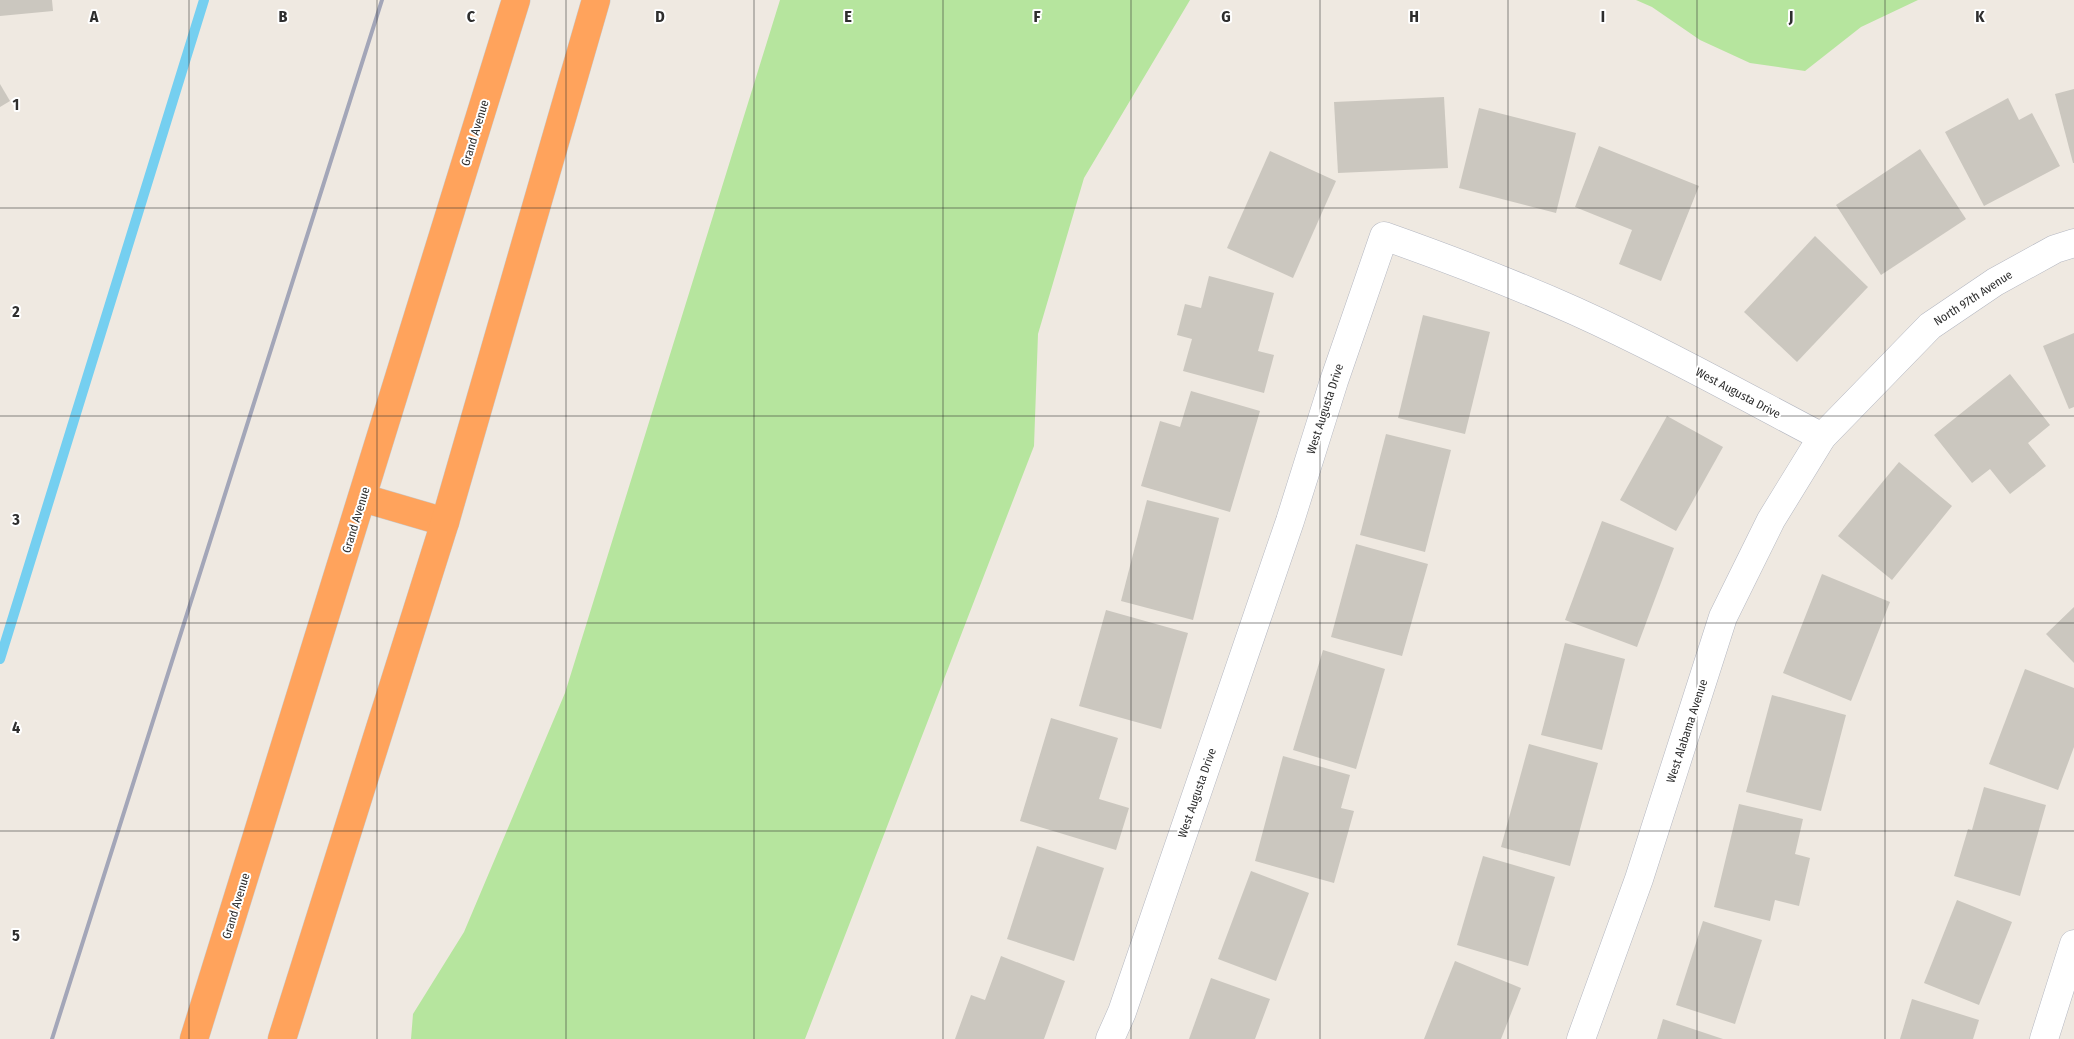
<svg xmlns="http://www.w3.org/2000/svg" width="2074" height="1039" viewBox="0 0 2074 1039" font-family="'Fira Sans Condensed',sans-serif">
<rect width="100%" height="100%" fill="#efe9e1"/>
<g fill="#b6e59e">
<path d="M 780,0 L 1190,0 L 1084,178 L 1038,334 L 1034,446 L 805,1039 L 411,1039 L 413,1014 L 464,932 L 565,693 Z"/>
<path d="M 1636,0 L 1918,0 L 1861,27 L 1805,71 L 1750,63 L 1700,40 L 1652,7 Z"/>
</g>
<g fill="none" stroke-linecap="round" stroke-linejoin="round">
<path stroke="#75cff0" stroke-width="10" d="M 0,659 L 204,0"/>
</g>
<g fill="#cbc7bf">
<path d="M 0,0 L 52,0 L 53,11 L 0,16 Z"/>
<path d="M 0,84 L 10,101 L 0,107 Z"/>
<path d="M 2074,89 L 2074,163 L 2073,163 L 2055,94 Z"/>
<path d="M 1444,97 L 1448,168 L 1338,173 L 1334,102 Z"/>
<path d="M 2008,98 L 2019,120 L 2032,113 L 2060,166 L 1984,206 L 1945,132 Z"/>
<path d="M 1479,108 L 1576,133 L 1556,213 L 1459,188 Z"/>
<path d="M 1599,146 L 1699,186 L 1661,281 L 1619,264 L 1632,230 L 1575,207 Z"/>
<path d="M 1920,149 L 1966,219 L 1881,275 L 1836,205 Z"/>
<path d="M 1270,151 L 1336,181 L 1293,278 L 1227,248 Z"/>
<path d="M 1815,236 L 1868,287 L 1797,362 L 1744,312 Z"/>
<path d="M 1209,276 L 1274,293 L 1258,351 L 1274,355 L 1264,393 L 1183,371 L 1192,339 L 1177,335 L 1185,304 L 1201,308 Z"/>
<path d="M 1423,315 L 1490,332 L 1465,434 L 1398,418 Z"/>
<path d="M 2074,333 L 2074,407 L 2069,409 L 2043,346 Z"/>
<path d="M 2010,374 L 2050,425 L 2028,443 L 2046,466 L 2010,494 L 1990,469 L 1972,483 L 1934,435 Z"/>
<path d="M 1191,391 L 1260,411 L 1230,512 L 1141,486 L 1160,421 L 1180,427 Z"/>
<path d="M 1667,416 L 1723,447 L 1676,531 L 1620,500 Z"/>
<path d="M 1386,434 L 1451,450 L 1425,552 L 1360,535 Z"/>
<path d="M 1899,462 L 1952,506 L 1892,580 L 1838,536 Z"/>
<path d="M 1147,500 L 1219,518 L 1193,620 L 1121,601 Z"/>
<path d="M 1602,521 L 1674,548 L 1637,647 L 1565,620 Z"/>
<path d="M 1356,544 L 1428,564 L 1402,656 L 1331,637 Z"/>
<path d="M 1822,574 L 1890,602 L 1851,701 L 1783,673 Z"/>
<path d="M 2074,607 L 2074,663 L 2046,634 Z"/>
<path d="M 1106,610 L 1188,633 L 1161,729 L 1079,706 Z"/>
<path d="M 1565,643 L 1625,659 L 1602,750 L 1541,735 Z"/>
<path d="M 1323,650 L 1385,669 L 1356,769 L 1293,750 Z"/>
<path d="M 2025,669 L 2074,688 L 2074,747 L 2058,790 L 1989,764 Z"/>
<path d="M 1772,695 L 1846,715 L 1821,811 L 1746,792 Z"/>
<path d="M 1051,718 L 1118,738 L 1099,799 L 1129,808 L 1116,850 L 1020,821 Z"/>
<path d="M 1529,744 L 1598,763 L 1570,866 L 1501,847 Z"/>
<path d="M 1283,756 L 1350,775 L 1341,808 L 1354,811 L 1334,883 L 1255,861 Z"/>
<path d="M 1984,787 L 2046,805 L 2020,896 L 1954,876 L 1968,829 L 1972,830 Z"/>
<path d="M 1739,804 L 1803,819 L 1795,854 L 1810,858 L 1799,906 L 1775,900 L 1770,921 L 1714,907 Z"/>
<path d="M 1037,846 L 1104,868 L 1074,961 L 1007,939 Z"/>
<path d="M 1483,856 L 1555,877 L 1528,966 L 1457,945 Z"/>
<path d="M 1251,871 L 1309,893 L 1276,981 L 1218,959 Z"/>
<path d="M 1957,900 L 2012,922 L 1979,1005 L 1924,983 Z"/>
<path d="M 1703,921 L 1762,940 L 1735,1024 L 1676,1005 Z"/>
<path d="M 1001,956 L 1065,981 L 1044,1039 L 955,1039 L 971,995 L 985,1000 Z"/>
<path d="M 1455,961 L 1521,988 L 1501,1039 L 1424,1039 Z"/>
<path d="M 1211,978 L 1270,999 L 1255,1039 L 1189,1039 Z"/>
<path d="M 1912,999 L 1979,1020 L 1973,1039 L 1900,1039 Z"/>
<path d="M 1663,1019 L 1723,1039 L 1657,1039 Z"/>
</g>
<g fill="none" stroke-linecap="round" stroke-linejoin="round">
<defs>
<g id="street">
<path d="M 1110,1039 L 1122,1012 L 1290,521 L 1334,381 L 1384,236 C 1449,259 1512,283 1575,311 C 1659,349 1740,394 1822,437"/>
<path d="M 1581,1039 L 1639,879 L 1723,617 L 1771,520 L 1822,437 L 1930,326 L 1995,282 L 2055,249 L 2074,243"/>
<path d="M 2044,1039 L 2074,944"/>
</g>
<g id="highway">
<path d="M 363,498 L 445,522"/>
<path d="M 194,1039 L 516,0"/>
<path d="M 282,1039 L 445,522 L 596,0"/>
</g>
</defs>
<use href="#street" stroke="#b4b7c1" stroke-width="29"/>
<use href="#highway" stroke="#c9c9c9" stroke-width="29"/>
<use href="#street" stroke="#fff" stroke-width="28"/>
<use href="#highway" stroke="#ffa35c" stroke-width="28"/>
<path stroke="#a3a6b8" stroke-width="4" d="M 52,1039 L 382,0"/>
</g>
<path fill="none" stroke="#2e2e2e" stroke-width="1" stroke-opacity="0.55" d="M 189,0 L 189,1039M 377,0 L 377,1039M 566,0 L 566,1039M 754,0 L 754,1039M 943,0 L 943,1039M 1131,0 L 1131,1039M 1320,0 L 1320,1039M 1508,0 L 1508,1039M 1697,0 L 1697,1039M 1885,0 L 1885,1039M 0,208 L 2074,208M 0,416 L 2074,416M 0,623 L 2074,623M 0,831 L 2074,831"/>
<g text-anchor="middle" stroke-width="4" stroke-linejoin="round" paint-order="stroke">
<g font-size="12" fill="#2e2e2e" stroke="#fff">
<text transform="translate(475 133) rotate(-73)" y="4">Grand Avenue</text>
<text transform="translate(1973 298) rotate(-33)" y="4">North 97th Avenue</text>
<text transform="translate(1738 393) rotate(28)" y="4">West Augusta Drive</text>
<text transform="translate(1325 409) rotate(-72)" y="4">West Augusta Drive</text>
<text transform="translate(356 520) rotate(-73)" y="4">Grand Avenue</text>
<text transform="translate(1687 731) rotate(-72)" y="4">West Alabama Avenue</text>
<text transform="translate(1197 793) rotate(-71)" y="4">West Augusta Drive</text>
<text transform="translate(236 906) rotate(-73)" y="4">Grand Avenue</text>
</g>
</g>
<g font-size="16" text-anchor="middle" font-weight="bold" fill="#2e2e2e" stroke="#fff" stroke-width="4" stroke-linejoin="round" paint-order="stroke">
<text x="94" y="22">A</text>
<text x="283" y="22">B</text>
<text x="471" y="22">C</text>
<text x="660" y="22">D</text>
<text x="848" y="22">E</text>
<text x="1037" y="22">F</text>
<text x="1226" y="22">G</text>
<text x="1414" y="22">H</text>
<text x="1603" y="22">I</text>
<text x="1791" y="22">J</text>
<text x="1980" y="22">K</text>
<text x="16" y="110">1</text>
<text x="16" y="317">2</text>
<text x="16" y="525">3</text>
<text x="16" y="733">4</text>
<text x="16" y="941">5</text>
</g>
</svg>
